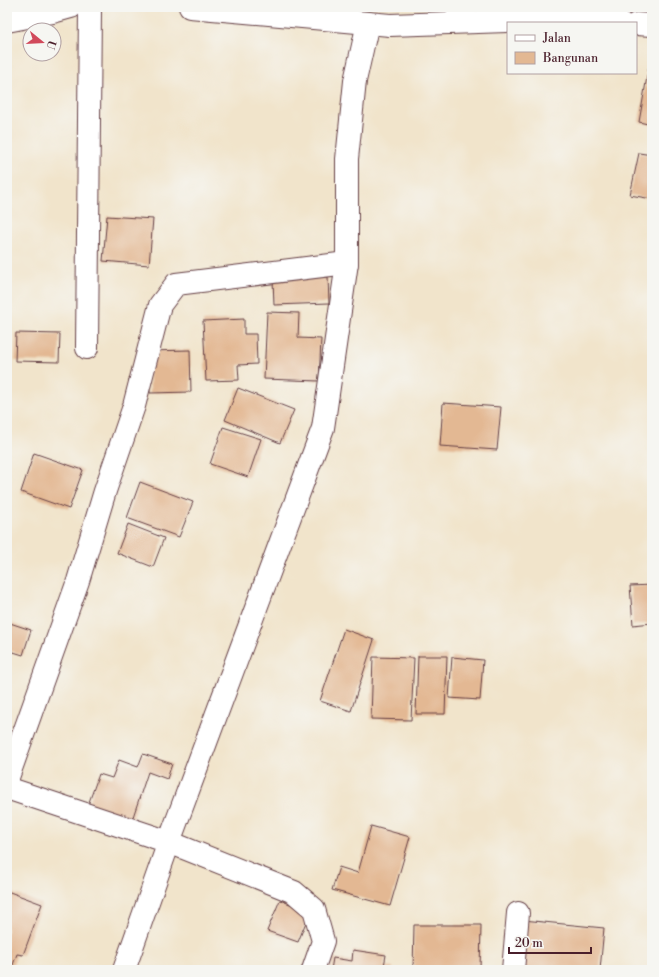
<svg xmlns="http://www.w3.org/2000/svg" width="659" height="977" viewBox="0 0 659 977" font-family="'Libre Bodoni',serif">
<rect width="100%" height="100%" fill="#f6f6f2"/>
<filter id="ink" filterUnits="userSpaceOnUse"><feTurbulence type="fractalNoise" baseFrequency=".025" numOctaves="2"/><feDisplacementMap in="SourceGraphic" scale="8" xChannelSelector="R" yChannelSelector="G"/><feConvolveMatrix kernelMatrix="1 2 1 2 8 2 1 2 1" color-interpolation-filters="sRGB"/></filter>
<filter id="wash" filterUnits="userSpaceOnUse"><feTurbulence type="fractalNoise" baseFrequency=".012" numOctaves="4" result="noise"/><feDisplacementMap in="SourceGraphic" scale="16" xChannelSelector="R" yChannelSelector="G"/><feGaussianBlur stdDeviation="0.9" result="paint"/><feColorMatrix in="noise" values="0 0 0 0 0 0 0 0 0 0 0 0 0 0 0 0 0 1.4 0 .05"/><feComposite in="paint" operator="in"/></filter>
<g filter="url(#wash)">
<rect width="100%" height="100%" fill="#f1e4cb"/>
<g id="blocks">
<g fill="#e3b893">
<path d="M 651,54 L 652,54 L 652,125 L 639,122 Z"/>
<path d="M 639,153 L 652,155 L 652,199 L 630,195 Z"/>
<path d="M 107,216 L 153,219 L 149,265 L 103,261 Z"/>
<path d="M 328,277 L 329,303 L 274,305 L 273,279 Z"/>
<path d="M 267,312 L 299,313 L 298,338 L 321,339 L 319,381 L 264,379 Z"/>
<path d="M 244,319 L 244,334 L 256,334 L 257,364 L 238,365 L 239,380 L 206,381 L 203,321 Z"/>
<path d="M 16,333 L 60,334 L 59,362 L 15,361 Z"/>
<path d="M 190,350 L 191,392 L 150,393 L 149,351 Z"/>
<path d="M 238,388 L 294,410 L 280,443 L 225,420 Z"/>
<path d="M 443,403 L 501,407 L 497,450 L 440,446 Z"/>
<path d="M 223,427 L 261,439 L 248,477 L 210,464 Z"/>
<path d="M 34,453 L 83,470 L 69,509 L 21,492 Z"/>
<path d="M 140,482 L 193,502 L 179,537 L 127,518 Z"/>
<path d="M 128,524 L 164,538 L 153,567 L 117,553 Z"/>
<path d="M 652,585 L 652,623 L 633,625 L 630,586 Z"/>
<path d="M 7,622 L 31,630 L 23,655 L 7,650 Z"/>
<path d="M 344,629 L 374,640 L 351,711 L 320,701 Z"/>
<path d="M 418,656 L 447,656 L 445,714 L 416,714 Z"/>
<path d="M 373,657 L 414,658 L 411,720 L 371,719 Z"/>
<path d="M 452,657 L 483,660 L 480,700 L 449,698 Z"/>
<path d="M 143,754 L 172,764 L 167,779 L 148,772 L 130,826 L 88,805 L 99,774 L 112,778 L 119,760 L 138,767 Z"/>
<path d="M 371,826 L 410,837 L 390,906 L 332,890 L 339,867 L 358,873 Z"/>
<path d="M 7,891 L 42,904 L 23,955 L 17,954 L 11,970 L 7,970 Z"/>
<path d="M 280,900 L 310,912 L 298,942 L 267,931 Z"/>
<path d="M 523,920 L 604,928 L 600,970 L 538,970 L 518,968 Z"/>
<path d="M 414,925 L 481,925 L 480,970 L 413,970 Z"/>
<path d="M 353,950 L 386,955 L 384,966 L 393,967 L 393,970 L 331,970 L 333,958 L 352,961 Z"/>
</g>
</g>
</g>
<g filter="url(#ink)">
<use href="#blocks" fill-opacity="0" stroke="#633d43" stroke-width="1"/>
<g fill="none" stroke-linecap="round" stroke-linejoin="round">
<defs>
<g id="minor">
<path d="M 190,7 L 390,25 L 564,19 L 621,23"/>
<path d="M 7,21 L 53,12 L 71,7"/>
<path d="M 636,24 L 652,25"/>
<path d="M 87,348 L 90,7"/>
<path d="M 7,780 L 78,581 L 105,491 L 134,406 L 160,305 L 176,284 L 347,263"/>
<path d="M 7,788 L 169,842 L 294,892 L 314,909 L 323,941 L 313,970"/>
<path d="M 124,970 L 169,842 L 323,428 L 347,263 L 347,159 L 355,81 L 368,23"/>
<path d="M 513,970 L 518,913"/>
</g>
</defs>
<use href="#minor" stroke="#633d43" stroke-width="24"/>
<use href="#minor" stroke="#fff" stroke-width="22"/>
</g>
</g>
<rect width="659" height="977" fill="none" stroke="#f6f6f2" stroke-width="24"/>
<rect x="507" y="22" width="130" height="52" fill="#f6f6f2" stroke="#b1a0a2"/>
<rect x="515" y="35" width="20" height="6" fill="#ffffff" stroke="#b1a0a2"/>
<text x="543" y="42" font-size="12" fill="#4a1f2b">Jalan</text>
<rect x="515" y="52" width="20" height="12" fill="#e3b893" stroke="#b1a0a2"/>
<text x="543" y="62" font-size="12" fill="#4a1f2b">Bangunan</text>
<g transform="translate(42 42) rotate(108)"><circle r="19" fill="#f6f6f2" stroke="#b1a0a2"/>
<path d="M0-3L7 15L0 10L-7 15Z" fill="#d1495b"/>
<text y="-6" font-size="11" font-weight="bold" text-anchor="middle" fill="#4a1f2b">U</text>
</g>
<path d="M509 947v6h82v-6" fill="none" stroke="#4a1f2b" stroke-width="2"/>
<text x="515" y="947" font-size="12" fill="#4a1f2b" stroke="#f6f6f2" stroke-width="3" paint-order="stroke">20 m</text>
</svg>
